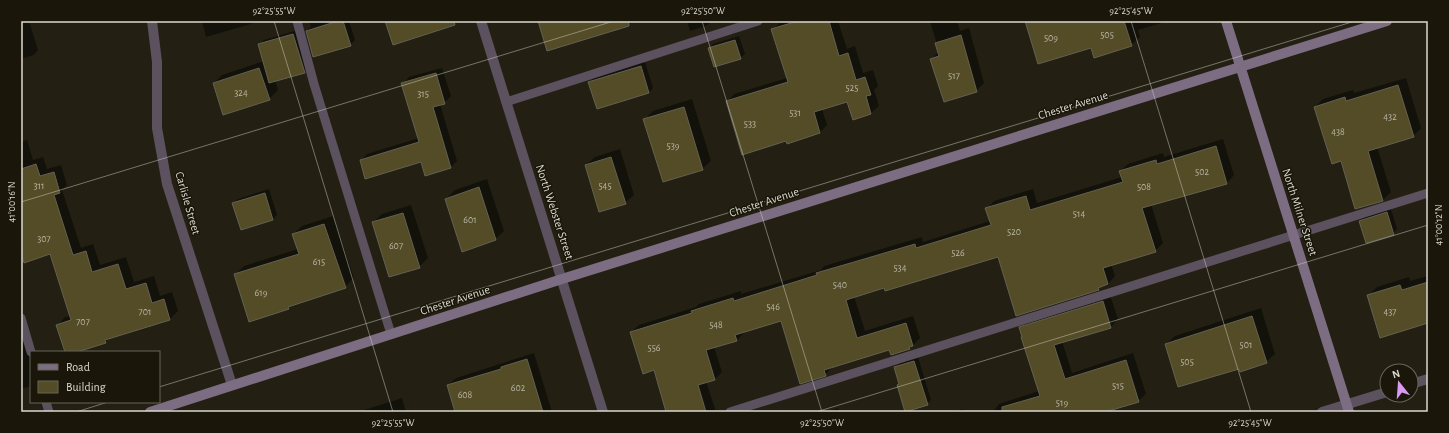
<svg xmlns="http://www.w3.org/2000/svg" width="1449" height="433" viewBox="0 0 1449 433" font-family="'Alegreya Sans',sans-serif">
<rect width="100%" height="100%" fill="#232013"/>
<g fill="#0007">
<path d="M 21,21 L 29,21 L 38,50 L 34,55 L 21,59 Z"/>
<path d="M 202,21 L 261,21 L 206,37 Z"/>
<path d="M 309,21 L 349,21 L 355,40 L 350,45 L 314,56 L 307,30 L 311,27 Z"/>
<path d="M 541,21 L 634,21 L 629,25 L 548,50 Z"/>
<path d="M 687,21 L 711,21 L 711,22 L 706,26 L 690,31 Z"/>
<path d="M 782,21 L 838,21 L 847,49 L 855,46 L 863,73 L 873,70 L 878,86 L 874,90 L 879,106 L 871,113 L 853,119 L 848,101 L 822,109 L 827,125 L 819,133 L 787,140 L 727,102 L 734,94 L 787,78 L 773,29 Z"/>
<path d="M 930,21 L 957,21 L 960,31 L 969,28 L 984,83 L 976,91 L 932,59 L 939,51 Z"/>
<path d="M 1026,21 L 1168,21 L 1138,30 L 1140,37 L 1131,45 L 1092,47 Z"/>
<path d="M 298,30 L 309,67 L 304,72 L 275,80 L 278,90 L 269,99 L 214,83 L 222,75 L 264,61 L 259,44 L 264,40 Z"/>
<path d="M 739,36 L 745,54 L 740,58 L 709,49 L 713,44 Z"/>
<path d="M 645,62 L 653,88 L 649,92 L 597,108 L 589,82 L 594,78 Z"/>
<path d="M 442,68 L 451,96 L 444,103 L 440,104 L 457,161 L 451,167 L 426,175 L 421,161 L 361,160 L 367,154 L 419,138 L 403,84 L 409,77 Z"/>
<path d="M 1406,78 L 1421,128 L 1413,136 L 1377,147 L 1391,192 L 1383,200 L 1356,208 L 1341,160 L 1315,107 L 1323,99 L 1353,90 L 1354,93 Z"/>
<path d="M 692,99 L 711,161 L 702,169 L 645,119 L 653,111 Z"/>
<path d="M 1223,139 L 1234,175 L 1227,183 L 1151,204 L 1163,243 L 1155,251 L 1111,264 L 1115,276 L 1108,284 L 1102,285 L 1098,289 L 999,256 L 854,296 L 865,331 L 913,316 L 920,338 L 910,348 L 890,349 L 832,366 L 832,367 L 825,375 L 781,320 L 744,331 L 744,333 L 737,340 L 714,347 L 722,372 L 715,379 L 706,381 L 716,412 L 667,412 L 654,369 L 631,332 L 639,325 L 696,307 L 699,304 L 741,291 L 741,294 L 821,270 L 824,266 L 922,237 L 923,242 L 990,221 L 987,209 L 994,201 L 1033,189 L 1037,203 L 1122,177 L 1120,171 L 1128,164 L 1163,153 L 1164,157 Z"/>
<path d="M 27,140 L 33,160 L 43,157 L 47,169 L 61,165 L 67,185 L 62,190 L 81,248 L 93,244 L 100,265 L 126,257 L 134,282 L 154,276 L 160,296 L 172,292 L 178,311 L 170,319 L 110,337 L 106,342 L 74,352 L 66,352 L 58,325 L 65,317 L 71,316 L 51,253 L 21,249 L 21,142 Z"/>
<path d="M 620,149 L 634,195 L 625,203 L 586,165 L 595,157 Z"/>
<path d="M 487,179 L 504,231 L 495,239 L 446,199 L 455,190 Z"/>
<path d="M 269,189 L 277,215 L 273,219 L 234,203 L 238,199 Z"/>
<path d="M 411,205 L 428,258 L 419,267 L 373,223 L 382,214 Z"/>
<path d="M 1391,209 L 1397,229 L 1393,234 L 1360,221 L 1365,217 Z"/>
<path d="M 333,216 L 354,278 L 345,287 L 292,305 L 288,309 L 235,275 L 244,266 L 298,249 L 293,234 L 302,226 Z"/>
<path d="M 1428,276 L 1428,319 L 1368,296 L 1377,287 L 1409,277 L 1410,281 Z"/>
<path d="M 1110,295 L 1118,319 L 1111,327 L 1062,341 L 1072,373 L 1133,353 L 1146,394 L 1138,401 L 1102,412 L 993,412 L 999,404 L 1039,391 L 1021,328 L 1028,321 Z"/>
<path d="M 1261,308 L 1275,354 L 1266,362 L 1239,367 L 1166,344 L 1175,336 Z"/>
<path d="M 21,324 L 31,352 L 31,386 L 21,389 Z"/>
<path d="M 534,353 L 552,412 L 456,412 L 448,385 L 456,378 Z"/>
<path d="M 918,357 L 931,400 L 927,404 L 900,383 L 895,367 L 900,363 Z"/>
<path d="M 402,398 L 406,412 L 358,412 Z"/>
<path d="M 838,408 L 839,412 L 826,412 Z"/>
<path d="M 963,409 L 964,412 L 953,412 Z"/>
</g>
<g fill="#534c26" stroke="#646152">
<path d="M 338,21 L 343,21 L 351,46 L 313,57 L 306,31 Z"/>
<path d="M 385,21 L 454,21 L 455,25 L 393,45 Z"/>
<path d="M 538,21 L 629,21 L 629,26 L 547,51 Z"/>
<path d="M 798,21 L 829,21 L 839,56 L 848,53 L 856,80 L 865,77 L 871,95 L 866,96 L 871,114 L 853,120 L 847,102 L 814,112 L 820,133 L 787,144 L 786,141 L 742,155 L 726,101 L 788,82 L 771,29 Z"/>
<path d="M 1025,21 L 1124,21 L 1132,46 L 1094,58 L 1091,48 L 1038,64 Z"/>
<path d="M 293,34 L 305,73 L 269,83 L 258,44 Z"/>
<path d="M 961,35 L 977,92 L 944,102 L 930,59 L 939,56 L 935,43 Z"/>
<path d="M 735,40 L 741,59 L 714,67 L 708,48 Z"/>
<path d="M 641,66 L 649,93 L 597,109 L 588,82 Z"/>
<path d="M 259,68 L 270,100 L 223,115 L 213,83 Z"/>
<path d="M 436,73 L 445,104 L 433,107 L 451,168 L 425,176 L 421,162 L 365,179 L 360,160 L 419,142 L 401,83 Z"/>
<path d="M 1398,85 L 1414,137 L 1368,151 L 1383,201 L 1355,209 L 1341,161 L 1332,164 L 1314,107 L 1345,97 L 1346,101 Z"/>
<path d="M 684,107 L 703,170 L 663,182 L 643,119 Z"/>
<path d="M 1216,146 L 1227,184 L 1142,208 L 1156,252 L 1103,268 L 1108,284 L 1098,288 L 1099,290 L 1016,316 L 998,257 L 885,291 L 884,288 L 846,300 L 857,338 L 906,323 L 913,346 L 909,347 L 910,349 L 891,355 L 889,350 L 824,370 L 826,376 L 800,384 L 781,321 L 735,335 L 737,341 L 706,350 L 715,380 L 698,385 L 706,412 L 666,412 L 654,370 L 643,374 L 630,332 L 692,313 L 691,311 L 733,298 L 734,301 L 817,275 L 816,273 L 854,262 L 915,244 L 916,248 L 991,225 L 985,208 L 1026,196 L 1030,210 L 1123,182 L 1119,171 L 1156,160 L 1157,164 Z"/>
<path d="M 611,157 L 626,204 L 599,212 L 585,165 Z"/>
<path d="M 36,164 L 40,176 L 54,172 L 60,193 L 54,195 L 73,255 L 86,251 L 92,272 L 118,264 L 126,289 L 146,283 L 152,303 L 164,299 L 170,320 L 105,340 L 106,343 L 77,352 L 65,352 L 56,325 L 71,320 L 50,254 L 24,263 L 21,252 L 21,169 Z"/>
<path d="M 479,187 L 496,240 L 462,252 L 445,199 Z"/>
<path d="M 265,193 L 273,220 L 241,230 L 232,203 Z"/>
<path d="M 1387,212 L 1394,235 L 1366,243 L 1359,221 Z"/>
<path d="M 403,213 L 420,268 L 389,277 L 372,222 Z"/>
<path d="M 324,224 L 346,288 L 288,307 L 289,309 L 249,322 L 234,274 L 299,254 L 292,234 Z"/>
<path d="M 1428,282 L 1428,323 L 1380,338 L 1367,295 L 1400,285 L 1402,290 Z"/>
<path d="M 1103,301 L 1111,328 L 1054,345 L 1065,379 L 1126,360 L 1139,402 L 1105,412 L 1002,412 L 1002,407 L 1040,396 L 1021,337 L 1022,337 L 1019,327 Z"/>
<path d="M 1252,316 L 1267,363 L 1240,372 L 1239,369 L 1178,387 L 1165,344 Z"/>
<path d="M 527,359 L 543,412 L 455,412 L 447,385 L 501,369 L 501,367 Z"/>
<path d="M 914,361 L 928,405 L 905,412 L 897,385 L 899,384 L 894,367 Z"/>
</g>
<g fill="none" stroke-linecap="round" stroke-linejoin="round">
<g stroke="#5b515f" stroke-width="9">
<path d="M 297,21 L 314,84 L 391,334"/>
<path d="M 506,102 L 758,21"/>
<path d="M 21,318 L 31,352"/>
<path d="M 46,402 L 49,412"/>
<path d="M 730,412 L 1428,193"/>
</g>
<g stroke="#5b515f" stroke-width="10">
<path d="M 152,21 L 157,62 L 157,128 L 167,184 L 232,385"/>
<path d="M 481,21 L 603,412"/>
<path d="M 1411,384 L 1428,379"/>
<path d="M 1322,412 L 1387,392"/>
</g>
<g stroke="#7d6d83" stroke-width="10">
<path d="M 1226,21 L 1349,412"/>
<path d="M 150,412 L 562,279 L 1387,21"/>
</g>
</g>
<path fill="none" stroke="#dbd9d0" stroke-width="1" stroke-opacity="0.45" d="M 274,21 L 393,412M 702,21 L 822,412M 1131,21 L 1251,412M 21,202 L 614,21M 159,387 L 1355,21M 76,412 L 108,402M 816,412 L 1428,225"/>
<g text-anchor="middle" stroke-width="3" stroke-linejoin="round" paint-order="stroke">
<g font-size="10" fill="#b9b6a6">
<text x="1107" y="38">505</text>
<text x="1051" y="41">509</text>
<text x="954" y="79">517</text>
<text x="852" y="91">525</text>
<text x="241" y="96">324</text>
<text x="423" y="97">315</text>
<text x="795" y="116">531</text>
<text x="1390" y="120">432</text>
<text x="750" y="127">533</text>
<text x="1338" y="135">438</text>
<text x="673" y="149">539</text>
<text x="1202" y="175">502</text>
<text x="39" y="189">311</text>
<text x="605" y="189">545</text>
<text x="1144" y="190">508</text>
<text x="1079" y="217">514</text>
<text x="470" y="223">601</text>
<text x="1014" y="235">520</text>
<text x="44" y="242">307</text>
<text x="396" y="249">607</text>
<text x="958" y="256">526</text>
<text x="319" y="265">615</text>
<text x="900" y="271">534</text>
<text x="840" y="288">540</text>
<text x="261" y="296">619</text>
<text x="773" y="310">546</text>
<text x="145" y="315">701</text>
<text x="1390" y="315">437</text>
<text x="83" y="325">707</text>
<text x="716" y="328">548</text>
<text x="1246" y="348">501</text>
<text x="654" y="351">556</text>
<text x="1187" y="365">505</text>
<text x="1118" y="389">515</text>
<text x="518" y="391">602</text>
<text x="465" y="398">608</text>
<text x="1062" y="406">519</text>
</g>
<g font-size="12" fill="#dbd9d0" stroke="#1a170a">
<text transform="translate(1073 105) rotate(-17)" y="4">Chester Avenue</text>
<text transform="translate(764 202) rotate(-18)" y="4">Chester Avenue</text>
<text transform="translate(188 203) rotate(74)" y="4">Carlisle Street</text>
<text transform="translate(555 212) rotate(72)" y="4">North Webster Street</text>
<text transform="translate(1300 212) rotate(72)" y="4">North Milner Street</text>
<text transform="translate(455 300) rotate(-18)" y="4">Chester Avenue</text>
</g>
</g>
<rect width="1449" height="433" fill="none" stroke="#1a170a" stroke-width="44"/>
<rect x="30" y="351" width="130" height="52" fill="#1a170a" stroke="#676559"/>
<rect x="38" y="364" width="20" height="6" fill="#7d6d83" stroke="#676559"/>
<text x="66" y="371" font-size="12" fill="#dbd9d0">Road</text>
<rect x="38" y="381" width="20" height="12" fill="#534c26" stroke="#676559"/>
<text x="66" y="391" font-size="12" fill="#dbd9d0">Building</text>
<g transform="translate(1399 383) rotate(343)"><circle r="19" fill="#1a170a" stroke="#676559"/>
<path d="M0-3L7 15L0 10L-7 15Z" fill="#dc99f4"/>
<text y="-6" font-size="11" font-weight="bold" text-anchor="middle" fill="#dbd9d0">N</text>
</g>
<rect x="22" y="22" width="1405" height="389" fill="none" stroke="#dbd9d0" stroke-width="1.5"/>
<g font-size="10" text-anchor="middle" fill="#dbd9d0">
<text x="274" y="14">92°25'55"W</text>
<text x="703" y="14">92°25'50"W</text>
<text x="1131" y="14">92°25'45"W</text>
<text transform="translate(11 202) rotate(-90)" y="4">41°00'16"N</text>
<text transform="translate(1438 225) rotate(-90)" y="4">41°00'12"N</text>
<text x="393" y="426">92°25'55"W</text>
<text x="822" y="426">92°25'50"W</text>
<text x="1250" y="426">92°25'45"W</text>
</g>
</svg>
